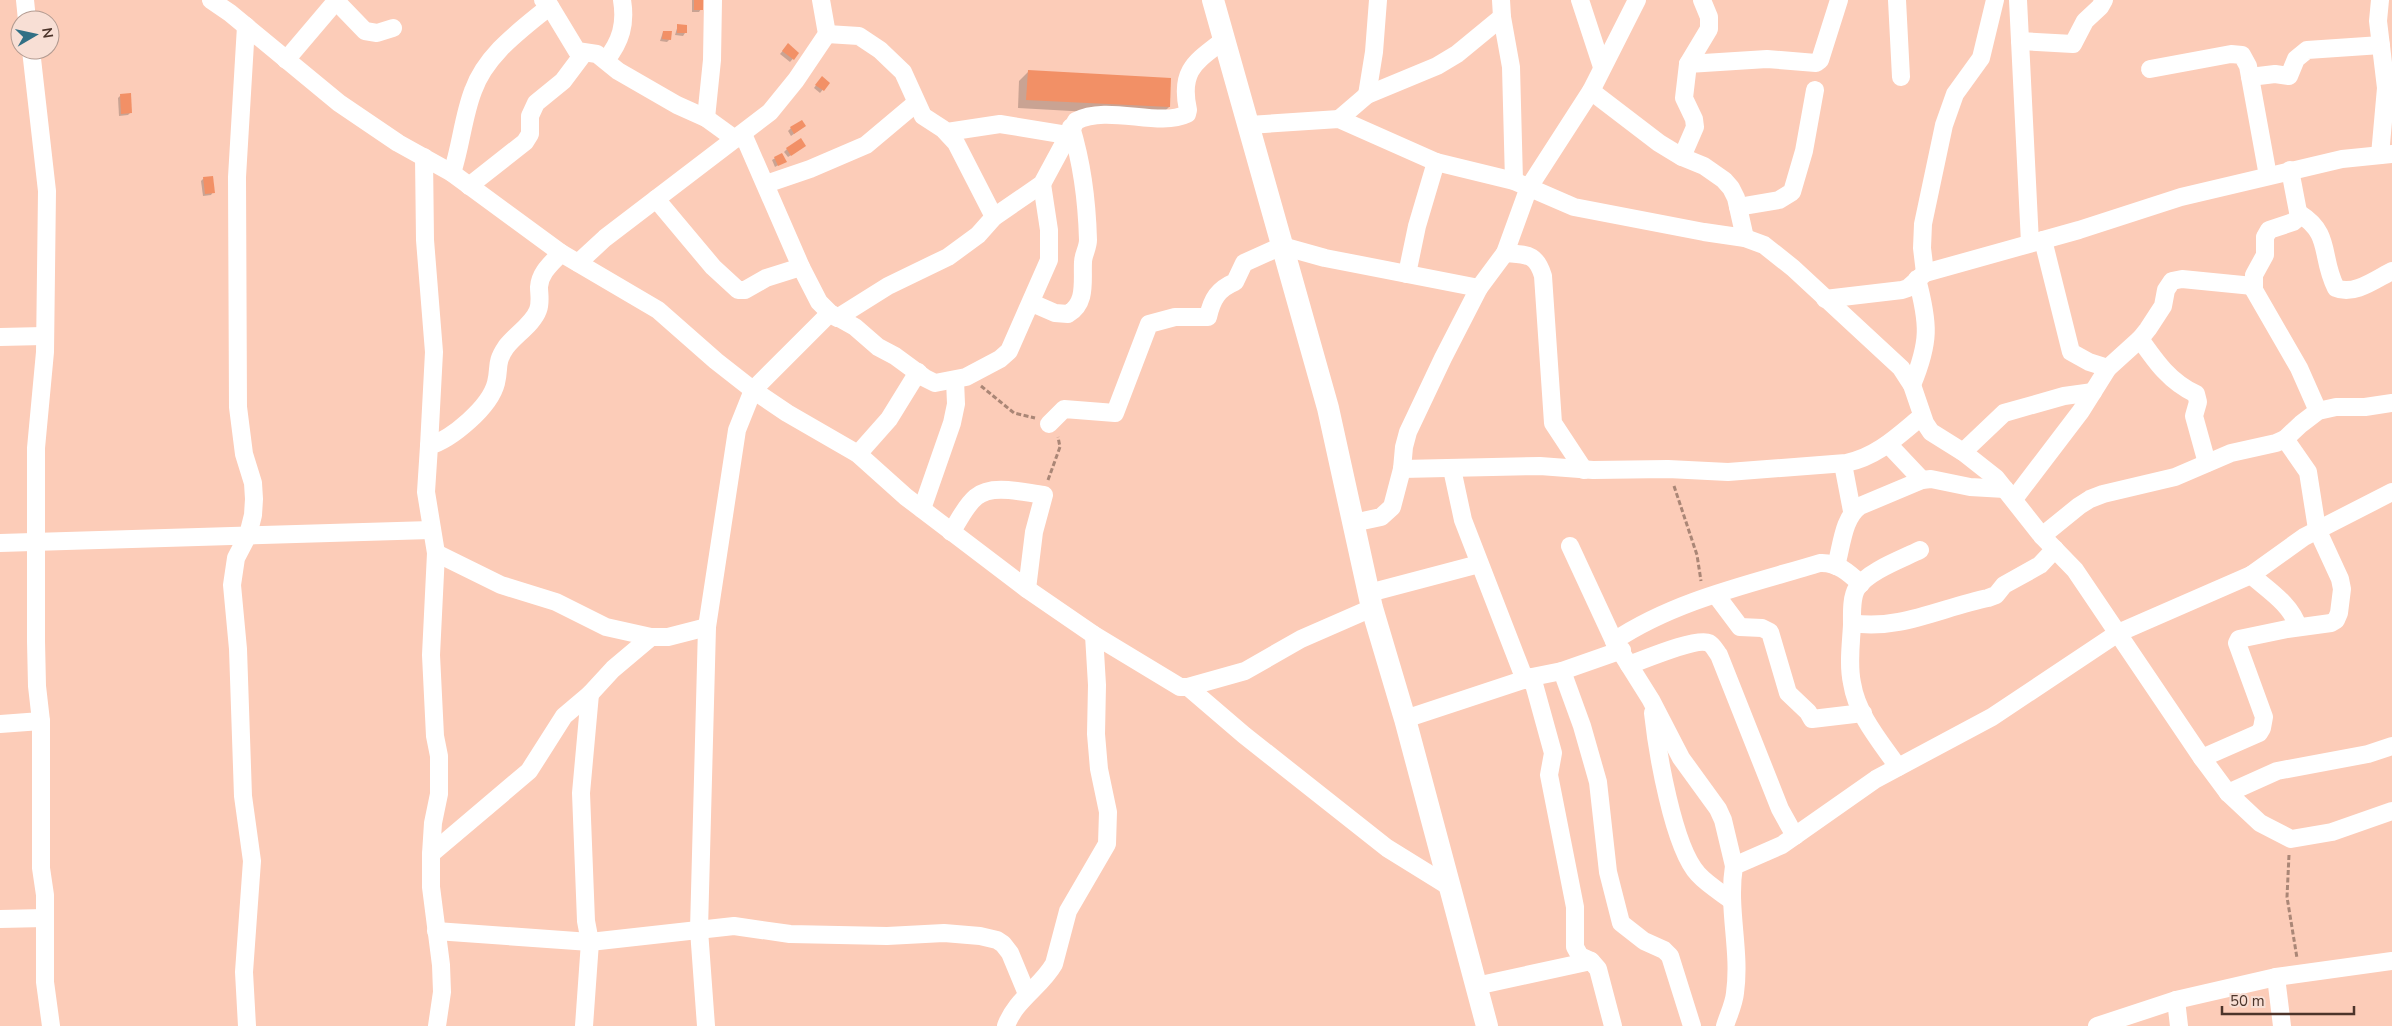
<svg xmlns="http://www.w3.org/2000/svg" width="2392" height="1026" viewBox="0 0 2392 1026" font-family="'Nunito Sans',sans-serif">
<rect width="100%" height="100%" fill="#fcccb8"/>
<g fill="#0003">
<path d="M 692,0 L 702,0 L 701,9 L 699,12 L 692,12 Z"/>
<path d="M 678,25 L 685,33 L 683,36 L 675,35 Z"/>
<path d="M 663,32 L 670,39 L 667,42 L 660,41 Z"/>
<path d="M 785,48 L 798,53 L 790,62 L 780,54 Z"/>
<path d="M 1028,72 L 1170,79 L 1169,107 L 1160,116 L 1018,108 L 1019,81 Z"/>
<path d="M 819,81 L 828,83 L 820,93 L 814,88 Z"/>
<path d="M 121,95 L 130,113 L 128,115 L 119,116 L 118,98 Z"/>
<path d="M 805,126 L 791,136 L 788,131 L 791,128 Z"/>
<path d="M 802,148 L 788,157 L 784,152 L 787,149 Z"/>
<path d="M 782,154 L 785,161 L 775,167 L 772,160 Z"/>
<path d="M 204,178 L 213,192 L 211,195 L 203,196 L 201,181 Z"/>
</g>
<g fill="#f29066">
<rect x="694" y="0" width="9" height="10"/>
<path d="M 677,24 L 687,25 L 687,33 L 677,33 Z"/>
<path d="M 663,31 L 672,31 L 671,40 L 662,39 Z"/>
<path d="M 788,43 L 799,53 L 794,60 L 782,51 Z"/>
<path d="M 1028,70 L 1171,78 L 1170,107 L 1026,100 Z"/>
<path d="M 822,76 L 830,83 L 824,91 L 815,85 Z"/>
<path d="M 131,93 L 132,113 L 121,114 L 120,94 Z"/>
<path d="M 802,120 L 806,126 L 794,134 L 790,127 Z"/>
<path d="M 801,138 L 806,146 L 791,156 L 786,148 Z"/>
<path d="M 782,153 L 787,162 L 778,166 L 774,157 Z"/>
<path d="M 213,176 L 215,193 L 205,194 L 203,177 Z"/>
</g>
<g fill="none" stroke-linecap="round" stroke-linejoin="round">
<g stroke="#aa8676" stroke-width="3" stroke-dasharray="5 2.5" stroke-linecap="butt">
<path d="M 981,386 L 1014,413 L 1035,418"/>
<path d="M 1048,480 L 1060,447 L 1058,437"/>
<path d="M 1674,486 L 1697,555 L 1701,581"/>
<path d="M 2289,855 L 2287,897 L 2297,958"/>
</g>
<g stroke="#fff" stroke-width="18">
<path d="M 25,0 L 27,20"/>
<path d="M 211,0 L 230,13 L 339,103 L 398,143 L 452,173 L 561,253 L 658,310 L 716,361 L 753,390 L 787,413 L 858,454 L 906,497 L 1027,589 L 1094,635 L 1180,687 L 1188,687 L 1244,735 L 1387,848 L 1450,887"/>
<path d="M 543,0 L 551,8 L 577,51 L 597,54 L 618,71 L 677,105 L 706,118 L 735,139"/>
<path d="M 1501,0 L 1502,17 L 1511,67 L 1514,181"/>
<path d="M 1580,0 L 1602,67"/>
<path d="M 1897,0 L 1901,77"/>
<path d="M 2018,0 L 2030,243"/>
<path d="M 2380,0 L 2378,21 L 2386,88 L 2380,155"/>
<path d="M 336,1 L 365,31 L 377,33 L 393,28"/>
<path d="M 246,26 L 237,177 L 238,407 L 244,454 L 253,483 L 254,499 L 253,515 L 248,535 L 236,558 L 232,585 L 238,649 L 243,796 L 252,861 L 244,972 L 247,1026"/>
<path d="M 827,34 L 859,36 L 880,50 L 903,72 L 923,116 L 943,129 L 956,143 L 994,217"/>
<path d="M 2020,41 L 2073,44 L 2085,21 L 2100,7 L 2104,0"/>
<path d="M 31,50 L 47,191 L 45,352 L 36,448 L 36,641 L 37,686 L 41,721 L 41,868 L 45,895 L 45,982 L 51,1026"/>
<path d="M 286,60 L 337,0"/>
<path d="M 606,60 C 621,41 626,24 622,0"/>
<path d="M 1688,64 L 1767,59 L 1816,63 L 1820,60 L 1839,0"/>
<path d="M 2150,69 L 2231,54 L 2242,55 L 2248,66 L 2268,176"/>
<path d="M 2250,77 L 2275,74 L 2289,76 L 2296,59 L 2307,50 L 2381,45"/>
<path d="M 1591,91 L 1659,143 L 1682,157 L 1704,166 L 1724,180 L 1731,188 L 1736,198 L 1745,238"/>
<path d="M 1367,95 L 1374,52 L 1378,0"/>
<path d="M 706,118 L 712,60 L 713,0"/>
<path d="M 1339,119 L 1367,95 L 1437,66 L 1457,54 L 1502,17"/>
<path d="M 1249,125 L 1339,119 L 1436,162 L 1514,181 L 1574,207 L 1704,232 L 1745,238 L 1764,245 L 1793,268 L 1901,368 L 1912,385 L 1925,423 L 1931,432 L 1963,452 L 1996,478 L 2042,536 L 2075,570 L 2202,758 L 2228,793 L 2260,823 L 2291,839 L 2332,832 L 2392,811"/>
<path d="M 947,132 L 1000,124 L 1067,135"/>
<path d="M 743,134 L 801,267 L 819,302 L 830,313 L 855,327 L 878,347 L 895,356 L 925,378 L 935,383 L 966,377 L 1000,359 L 1009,351 L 1049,260 L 1049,230 L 1042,184"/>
<path d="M 424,157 L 425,240 L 434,352 L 429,446"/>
<path d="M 1682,157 L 1695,127 L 1694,119 L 1684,98 L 1688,64 L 1709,29 L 1709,17 L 1702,0"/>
<path d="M 2290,170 L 2299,217 L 2293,222 L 2269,230 L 2265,237 L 2265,255 L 2254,275 L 2254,290 L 2299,368 L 2318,411"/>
<path d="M 452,173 C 461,146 463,117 473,91 C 486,54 521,30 550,6"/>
<path d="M 766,184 L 810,169 L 866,145 L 916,103"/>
<path d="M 469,186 L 525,142 L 530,134 L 530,116 L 536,103 L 563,81 L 584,53"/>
<path d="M 656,199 L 713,267 L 738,290 L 745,290 L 766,278 L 801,267"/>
<path d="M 1738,207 L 1779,200 L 1792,192 L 1804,151 L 1815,90"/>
<path d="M 2300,214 C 2332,234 2320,257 2336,288 C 2354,296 2376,279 2392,271"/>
<path d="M 2043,240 L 2071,352 L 2089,362 L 2108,368"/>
<path d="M 1505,253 C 1527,255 1536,253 1543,276 L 1553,423 L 1584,470"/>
<path d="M 578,263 L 605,238 L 770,112 L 796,80 L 827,34 L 821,0"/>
<path d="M 1925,273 L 1922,248 L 1923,224 L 1944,125 L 1955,94 L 1981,58 L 1995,0"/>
<path d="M 1407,274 L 1417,226 L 1436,162"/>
<path d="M 1825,299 L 1902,290 L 1908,288 L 1925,273 L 2079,230 L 2181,197 L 2342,159 L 2392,154"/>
<path d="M 1032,303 L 1055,313 L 1068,314 C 1087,303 1082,281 1083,262 C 1083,255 1088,248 1088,240 C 1087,202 1082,163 1071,127"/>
<path d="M 837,318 L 888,286 L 948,257 L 978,235 L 994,217 L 1042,184 L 1076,121 C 1108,104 1158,128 1187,114 L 1188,110 C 1179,69 1197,61 1225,39"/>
<path d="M 0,337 L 44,336"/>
<path d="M 2140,339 C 2156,362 2170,382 2196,394 L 2198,402 L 2194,416 L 2207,463"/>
<path d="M 1912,385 C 1930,342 1929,324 1917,279"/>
<path d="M 1049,424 L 1064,409 L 1115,413 L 1149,324 L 1175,317 L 1208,317 C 1212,299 1218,289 1235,282 L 1244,263 L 1282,246 L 1325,258 L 1479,288"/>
<path d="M 1888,444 L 1922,480"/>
<path d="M 1963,452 L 2004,413 L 2064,396 L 2093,392"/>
<path d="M 858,454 L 889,419 L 918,372"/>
<path d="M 1843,464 L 1852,511"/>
<path d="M 1402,469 L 1540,466 L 1593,470 L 1668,469 L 1728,472 L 1846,463 C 1877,457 1899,435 1922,416"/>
<path d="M 1452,469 L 1463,520 L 1525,680"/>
<path d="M 2014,499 L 2081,411 L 2108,368 L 2140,339 L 2148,329 L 2163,306 L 2166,290 L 2172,281 L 2182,279 L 2253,286"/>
<path d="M 922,509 L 952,423 L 956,404 L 955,380"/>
<path d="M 1353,523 L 1381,517 L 1392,507 L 1402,469 L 1404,447 L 1408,432 L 1443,358 L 1479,288 L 1505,253 L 1529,187 L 1591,91 L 1637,0"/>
<path d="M 951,532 C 959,521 965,506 976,497 C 992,483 1025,493 1044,495 L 1034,532 L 1027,589"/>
<path d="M 2042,536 L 2079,506 L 2090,499 L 2103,494 L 2175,477 L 2231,453 L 2276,443 L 2285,439 L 2301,424 L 2318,411 L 2336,407 L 2365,407 L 2392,403"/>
<path d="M 0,543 L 431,530"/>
<path d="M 1570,546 L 1614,641 L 1651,700 L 1681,758 L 1718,809 L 1723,820 L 1734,866"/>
<path d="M 436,553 L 501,585 L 556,602 L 606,627 L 651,637 L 668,637 L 707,627"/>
<path d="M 1836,566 C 1842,545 1843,518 1860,506 L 1922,480 L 1931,479 L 1970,487 L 2005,489"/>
<path d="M 2251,575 C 2268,590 2291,604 2298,627"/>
<path d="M 1369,593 L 1479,564"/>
<path d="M 1716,595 L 1740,627 L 1762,628 L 1770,632 L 1788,693 L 1808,712 L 1812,719 L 1863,713"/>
<path d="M 1852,623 C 1898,631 1943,607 1988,598 L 1996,595 L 2004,585 L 2040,565 L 2055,549"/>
<path d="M 1614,641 C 1675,600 1751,584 1820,563 C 1837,562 1849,573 1861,584"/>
<path d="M 1629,665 C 1643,660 1697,637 1709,643 C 1713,645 1716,651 1719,655 L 1780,809 L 1795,836"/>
<path d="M 1562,671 L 1582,726 L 1598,782 L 1608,872 L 1621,923 L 1644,941 L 1664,950 L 1670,956 L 1692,1026"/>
<path d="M 1532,677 L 1553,753 L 1549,775 L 1575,907 L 1575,947 L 1580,956 L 1591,961 L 1598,969 L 1613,1026"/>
<path d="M 1188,687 L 1245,671 L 1301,639 L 1372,608"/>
<path d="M 1653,713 C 1657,750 1673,847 1698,874 C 1707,884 1720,892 1731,900"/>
<path d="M 1405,719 L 1532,677 L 1562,671 L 1622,650"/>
<path d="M 0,724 L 41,721"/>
<path d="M 2202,758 L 2259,733 L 2262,728 L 2264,717 L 2237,643 L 2239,639 L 2287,629 L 2331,623 L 2336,620 L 2339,613 L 2342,589 L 2340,579 L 2317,529 L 2308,472 L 2285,439"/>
<path d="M 1898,767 C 1880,741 1857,715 1852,683 C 1848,664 1851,644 1852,625 C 1852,614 1851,597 1857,588 C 1868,571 1902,559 1920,550"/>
<path d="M 2228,793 L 2277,771 L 2368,754 L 2392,746"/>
<path d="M 431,854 L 529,771 L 564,716 L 590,694 L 613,669 L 651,637"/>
<path d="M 0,919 L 45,918"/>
<path d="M 436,931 L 590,942 L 734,926 L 790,934 L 887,936 L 944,933 L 980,936 L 997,940 L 1003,944 L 1010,953 L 1027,994"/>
<path d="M 2276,977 L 2282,1026"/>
<path d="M 1476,986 L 1591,961"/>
<path d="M 2176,1000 L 2179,1026"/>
<path d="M 437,1026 L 442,992 L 441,965 L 431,887 L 431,854 L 433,823 L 439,794 L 439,756 L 435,736 L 431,655 L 436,553 L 426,492 L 429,446 C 452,439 490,407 496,383 C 500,367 495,363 506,347 C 515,335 533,324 538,310 C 541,302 539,294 539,287 C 540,272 552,263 561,253"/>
<path d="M 584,1026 L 590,942 L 586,921 L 581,793 L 590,694"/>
<path d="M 706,1026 L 699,930 L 707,627 L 737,430 L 753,390 L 830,313"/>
<path d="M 1006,1026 C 1015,1000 1041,987 1054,964 L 1068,911 L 1107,844 L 1108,812 L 1099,769 L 1096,734 L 1097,685 L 1094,635"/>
<path d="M 1725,1026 C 1728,1016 1734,1004 1735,993 C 1741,950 1727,909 1734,866 L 1782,845 L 1876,779 L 1992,717 L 2118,633 L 2251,575 L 2304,537 L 2392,492"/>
<path d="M 2097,1026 L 2176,1000 L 2276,977 L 2392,961"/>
</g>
<path stroke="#fff" stroke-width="22" d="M 1213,0 L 1328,408 L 1372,608 L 1405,719 L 1487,1026"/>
</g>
<g transform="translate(35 35) rotate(81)"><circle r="24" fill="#f8dfd5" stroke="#b39b91"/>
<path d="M0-4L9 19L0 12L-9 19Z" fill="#327085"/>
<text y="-8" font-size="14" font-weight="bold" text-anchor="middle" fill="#4c342a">N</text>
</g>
<path d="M2222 1006v8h132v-8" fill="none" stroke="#4c342a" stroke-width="2.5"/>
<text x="2230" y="1006" font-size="15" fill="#4c342a" stroke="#f8dfd5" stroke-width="4" paint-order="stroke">50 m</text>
</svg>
